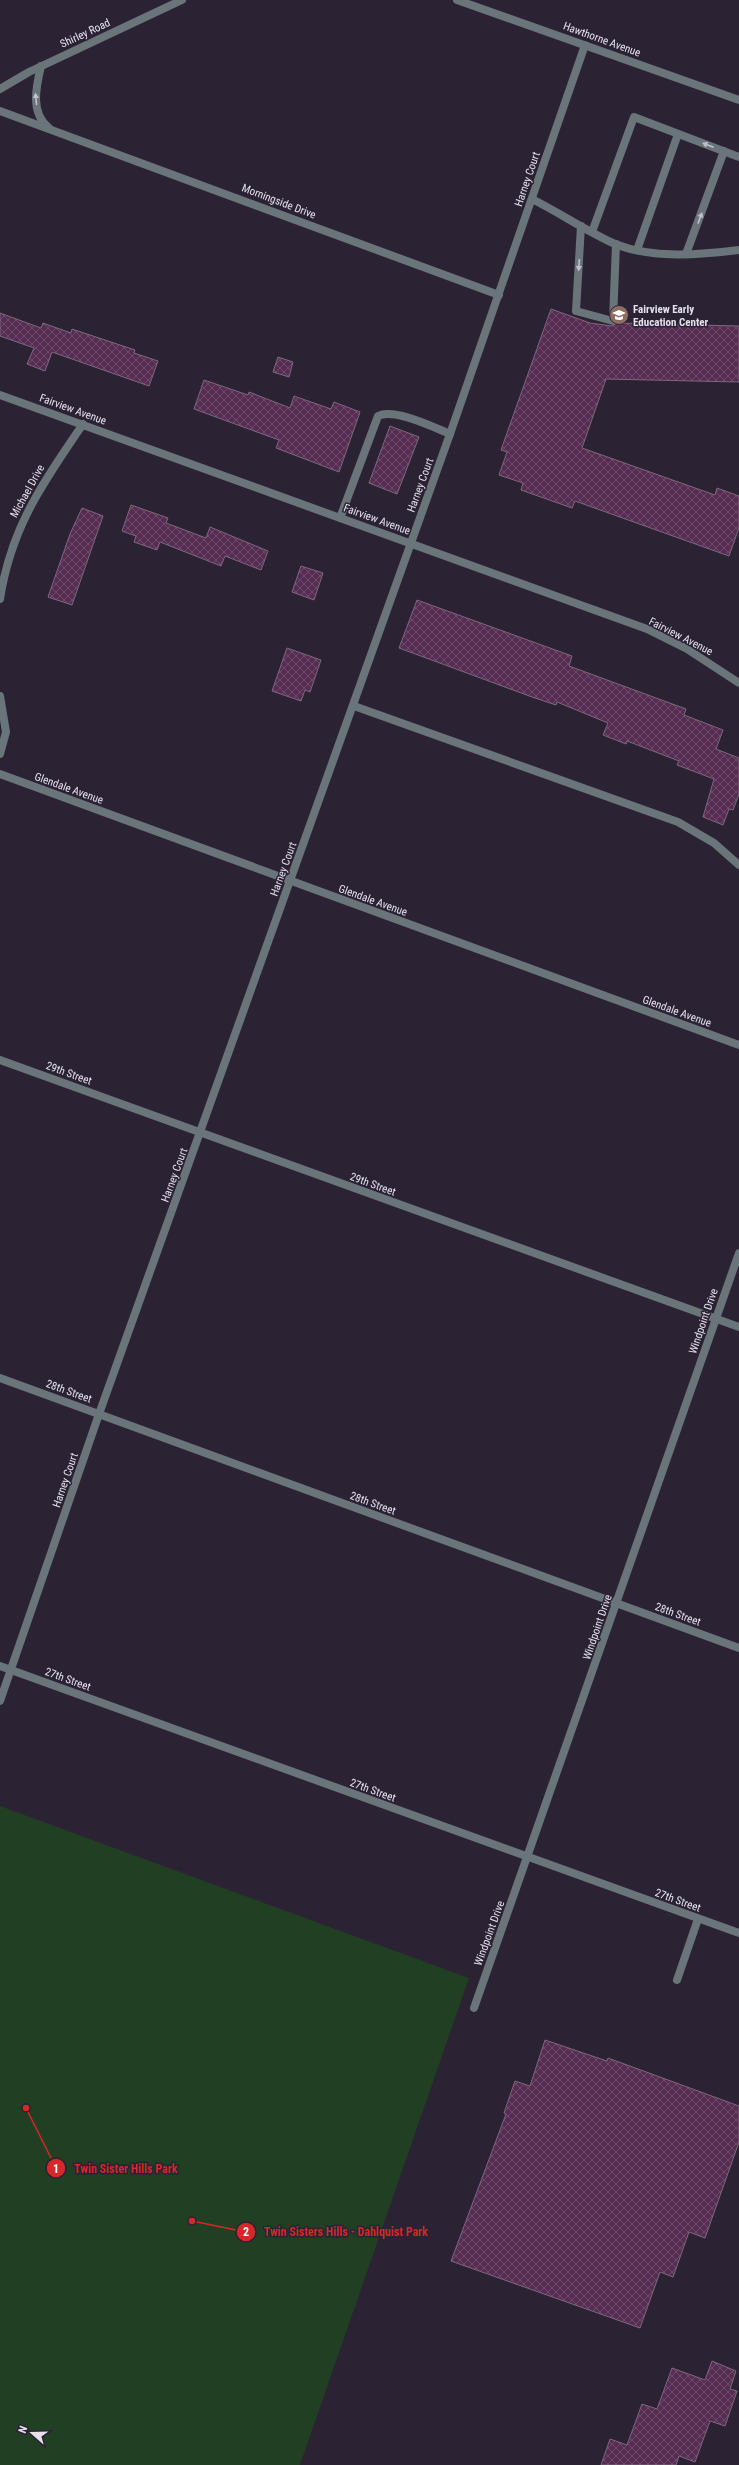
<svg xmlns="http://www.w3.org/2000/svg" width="739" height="2465" viewBox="0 0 739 2465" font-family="'Roboto Condensed',sans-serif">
<defs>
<pattern id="building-cross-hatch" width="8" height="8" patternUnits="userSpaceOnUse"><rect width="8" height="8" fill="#562c53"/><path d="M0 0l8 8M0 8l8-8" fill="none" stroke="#6e4a6c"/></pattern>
</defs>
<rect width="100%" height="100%" fill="#2b2234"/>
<path fill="#213f22" d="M 0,1806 L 469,1978 L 300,2465 L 0,2465 Z"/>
<g fill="url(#building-cross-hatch)" stroke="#7d697b">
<path d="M 551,309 L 590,323 L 612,326 L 618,323 L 739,326 L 739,382 L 606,379 L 582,448 L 715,495 L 717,488 L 739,496 L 739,528 L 729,556 L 575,501 L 572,508 L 521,490 L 523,483 L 499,475 L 507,452 L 501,450 Z"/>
<path d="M 0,313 L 41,328 L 43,323 L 71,333 L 72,329 L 135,350 L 134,353 L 158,361 L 149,386 L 52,352 L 45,371 L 27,364 L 34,348 L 0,336 Z"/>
<path d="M 278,357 L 293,362 L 289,377 L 273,372 Z"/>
<path d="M 204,380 L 248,395 L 249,392 L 290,408 L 294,396 L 331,409 L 334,402 L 360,412 L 339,472 L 276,448 L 279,440 L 194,409 Z"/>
<path d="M 390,426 L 419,437 L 397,494 L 369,483 Z"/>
<path d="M 131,505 L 168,518 L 166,523 L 206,538 L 210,527 L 268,551 L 261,570 L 225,556 L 221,566 L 160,542 L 157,550 L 134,542 L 136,536 L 122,531 Z"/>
<path d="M 82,508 L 103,516 L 72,605 L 48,597 L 70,534 Z"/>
<path d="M 301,566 L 323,573 L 314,600 L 292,592 Z"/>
<path d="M 417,600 L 572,656 L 569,666 L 686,709 L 684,715 L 723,730 L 716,749 L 739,758 L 739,794 L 733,810 L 729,809 L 723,825 L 703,817 L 714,779 L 677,765 L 679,761 L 627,741 L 626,744 L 603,735 L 608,723 L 557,702 L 556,705 L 532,697 L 399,648 Z"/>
<path d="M 287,648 L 321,660 L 310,692 L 305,690 L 301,701 L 272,691 Z"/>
<path d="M 545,2040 L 607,2061 L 608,2058 L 739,2106 L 739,2142 L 705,2238 L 689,2232 L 673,2277 L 660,2272 L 640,2328 L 451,2261 L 506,2114 L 504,2113 L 515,2081 L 530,2086 Z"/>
<path d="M 712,2361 L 736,2371 L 730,2389 L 737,2391 L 725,2426 L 710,2421 L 695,2462 L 679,2456 L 676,2465 L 601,2465 L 610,2439 L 627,2445 L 642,2404 L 657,2409 L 672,2368 L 705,2380 Z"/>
</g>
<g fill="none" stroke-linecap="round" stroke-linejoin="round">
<g stroke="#697578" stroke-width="8">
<path d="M 532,199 C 560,213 586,231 615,244 C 653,259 699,255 739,250"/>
<path d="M 581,226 L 576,311 L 613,321 L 616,244"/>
<path d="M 592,232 L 634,117 L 739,157"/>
<path d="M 637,250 L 678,134"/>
<path d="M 686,254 L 724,151"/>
<path d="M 340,518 L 378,416 C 394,408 433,427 450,434"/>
<path d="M 354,706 L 678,822 L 714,843 L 739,865"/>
<path d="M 677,1980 L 698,1919"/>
</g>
<g stroke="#697578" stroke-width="8">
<path d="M 457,0 L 739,100"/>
<path d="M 41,66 C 36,87 30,113 49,128"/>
<path d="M 0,89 L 29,72 L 182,0"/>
<path d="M 0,111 L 499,295"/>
<path d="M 0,599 C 11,527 43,483 83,424"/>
<path d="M 0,696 L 6,732 L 0,754"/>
<path d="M 0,774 L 739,1045"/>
<path d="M 0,1060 L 739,1327"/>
<path d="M 0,1378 L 739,1648"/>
<path d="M 0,1666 L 739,1933"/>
<path d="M 0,1701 L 99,1414 L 450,434 L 585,45"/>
<path d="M 474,2008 L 739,1253"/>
</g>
<path stroke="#697578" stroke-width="8" d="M 0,395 L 647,629 L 687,649 L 739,683"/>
</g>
<defs><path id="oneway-solid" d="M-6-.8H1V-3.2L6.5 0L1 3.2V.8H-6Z"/></defs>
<g fill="#c0c0ca">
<use href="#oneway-solid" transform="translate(36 99) rotate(-95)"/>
<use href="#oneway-solid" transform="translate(708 145) rotate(-159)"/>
<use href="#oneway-solid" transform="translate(700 218) rotate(-70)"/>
<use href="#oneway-solid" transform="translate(579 265) rotate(94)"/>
</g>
<defs>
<symbol id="school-disc" viewBox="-11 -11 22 22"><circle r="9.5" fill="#8d6e63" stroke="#2b2234"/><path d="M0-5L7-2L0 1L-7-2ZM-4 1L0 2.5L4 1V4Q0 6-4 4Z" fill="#fff"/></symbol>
</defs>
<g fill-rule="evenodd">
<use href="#school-disc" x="608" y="304" width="22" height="22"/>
</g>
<g text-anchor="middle" stroke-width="3" stroke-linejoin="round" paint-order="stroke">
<g font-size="11" fill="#e6e0ed" stroke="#2b2234">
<text transform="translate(85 33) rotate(-25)" y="4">Shirley Road</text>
<text transform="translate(602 39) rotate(20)" y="4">Hawthorne Avenue</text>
<text transform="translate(527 179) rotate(-71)" y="4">Harney Court</text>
<text transform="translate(279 201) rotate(21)" y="4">Morningside Drive</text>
<text transform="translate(73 409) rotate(20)" y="4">Fairview Avenue</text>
<text transform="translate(420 485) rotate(-70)" y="4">Harney Court</text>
<text transform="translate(27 491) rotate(-61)" y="4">Michael Drive</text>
<text transform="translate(377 519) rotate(20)" y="4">Fairview Avenue</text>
<text transform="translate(681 636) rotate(27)" y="4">Fairview Avenue</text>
<text transform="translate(69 788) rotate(20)" y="4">Glendale Avenue</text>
<text transform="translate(283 869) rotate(-70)" y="4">Harney Court</text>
<text transform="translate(373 900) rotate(20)" y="4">Glendale Avenue</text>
<text transform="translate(677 1011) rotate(20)" y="4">Glendale Avenue</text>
<text transform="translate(69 1073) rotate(20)" y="4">29th Street</text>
<text transform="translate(174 1175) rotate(-70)" y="4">Harney Court</text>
<text transform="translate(373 1184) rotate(20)" y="4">29th Street</text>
<text transform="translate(703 1321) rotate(-71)" y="4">Windpoint Drive</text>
<text transform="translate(69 1391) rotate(20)" y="4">28th Street</text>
<text transform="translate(65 1480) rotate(-71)" y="4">Harney Court</text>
<text transform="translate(373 1503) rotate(20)" y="4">28th Street</text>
<text transform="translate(678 1614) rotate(20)" y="4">28th Street</text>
<text transform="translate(597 1627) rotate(-71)" y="4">Windpoint Drive</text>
<text transform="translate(68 1679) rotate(20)" y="4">27th Street</text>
<text transform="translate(373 1790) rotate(20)" y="4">27th Street</text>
<text transform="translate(678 1900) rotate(20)" y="4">27th Street</text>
<text transform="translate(489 1933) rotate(-70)" y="4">Windpoint Drive</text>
</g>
<g font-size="11" font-weight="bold" fill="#e6e0ed" stroke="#2b2234" text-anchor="start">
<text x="633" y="313">Fairview Early<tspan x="633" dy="13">Education Center</tspan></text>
</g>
</g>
<path fill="none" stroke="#d62828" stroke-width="1.5" d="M26 2108L56 2168M192 2221L246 2232"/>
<g fill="#d62828" stroke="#2b2234" stroke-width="1.5">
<circle cx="26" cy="2108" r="4"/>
<circle cx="192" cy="2221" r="4"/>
<circle cx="56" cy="2168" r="10"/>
<circle cx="246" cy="2232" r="10"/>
</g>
<g font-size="12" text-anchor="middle" font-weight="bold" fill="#fff">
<text x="56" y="2173">1</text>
<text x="246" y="2236">2</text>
</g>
<g font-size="12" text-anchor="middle" font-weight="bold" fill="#d62828" stroke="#2b2234" stroke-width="3" stroke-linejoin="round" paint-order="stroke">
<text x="126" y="2173">Twin Sister Hills Park</text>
<text x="346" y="2236">Twin Sisters Hills - Dahlquist Park</text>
</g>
<g transform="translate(32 2433) rotate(290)" stroke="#2b2234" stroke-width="3" paint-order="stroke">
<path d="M0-3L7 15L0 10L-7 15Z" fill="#e6e0ed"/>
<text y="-6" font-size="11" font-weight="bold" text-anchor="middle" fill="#e6e0ed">N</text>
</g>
</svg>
